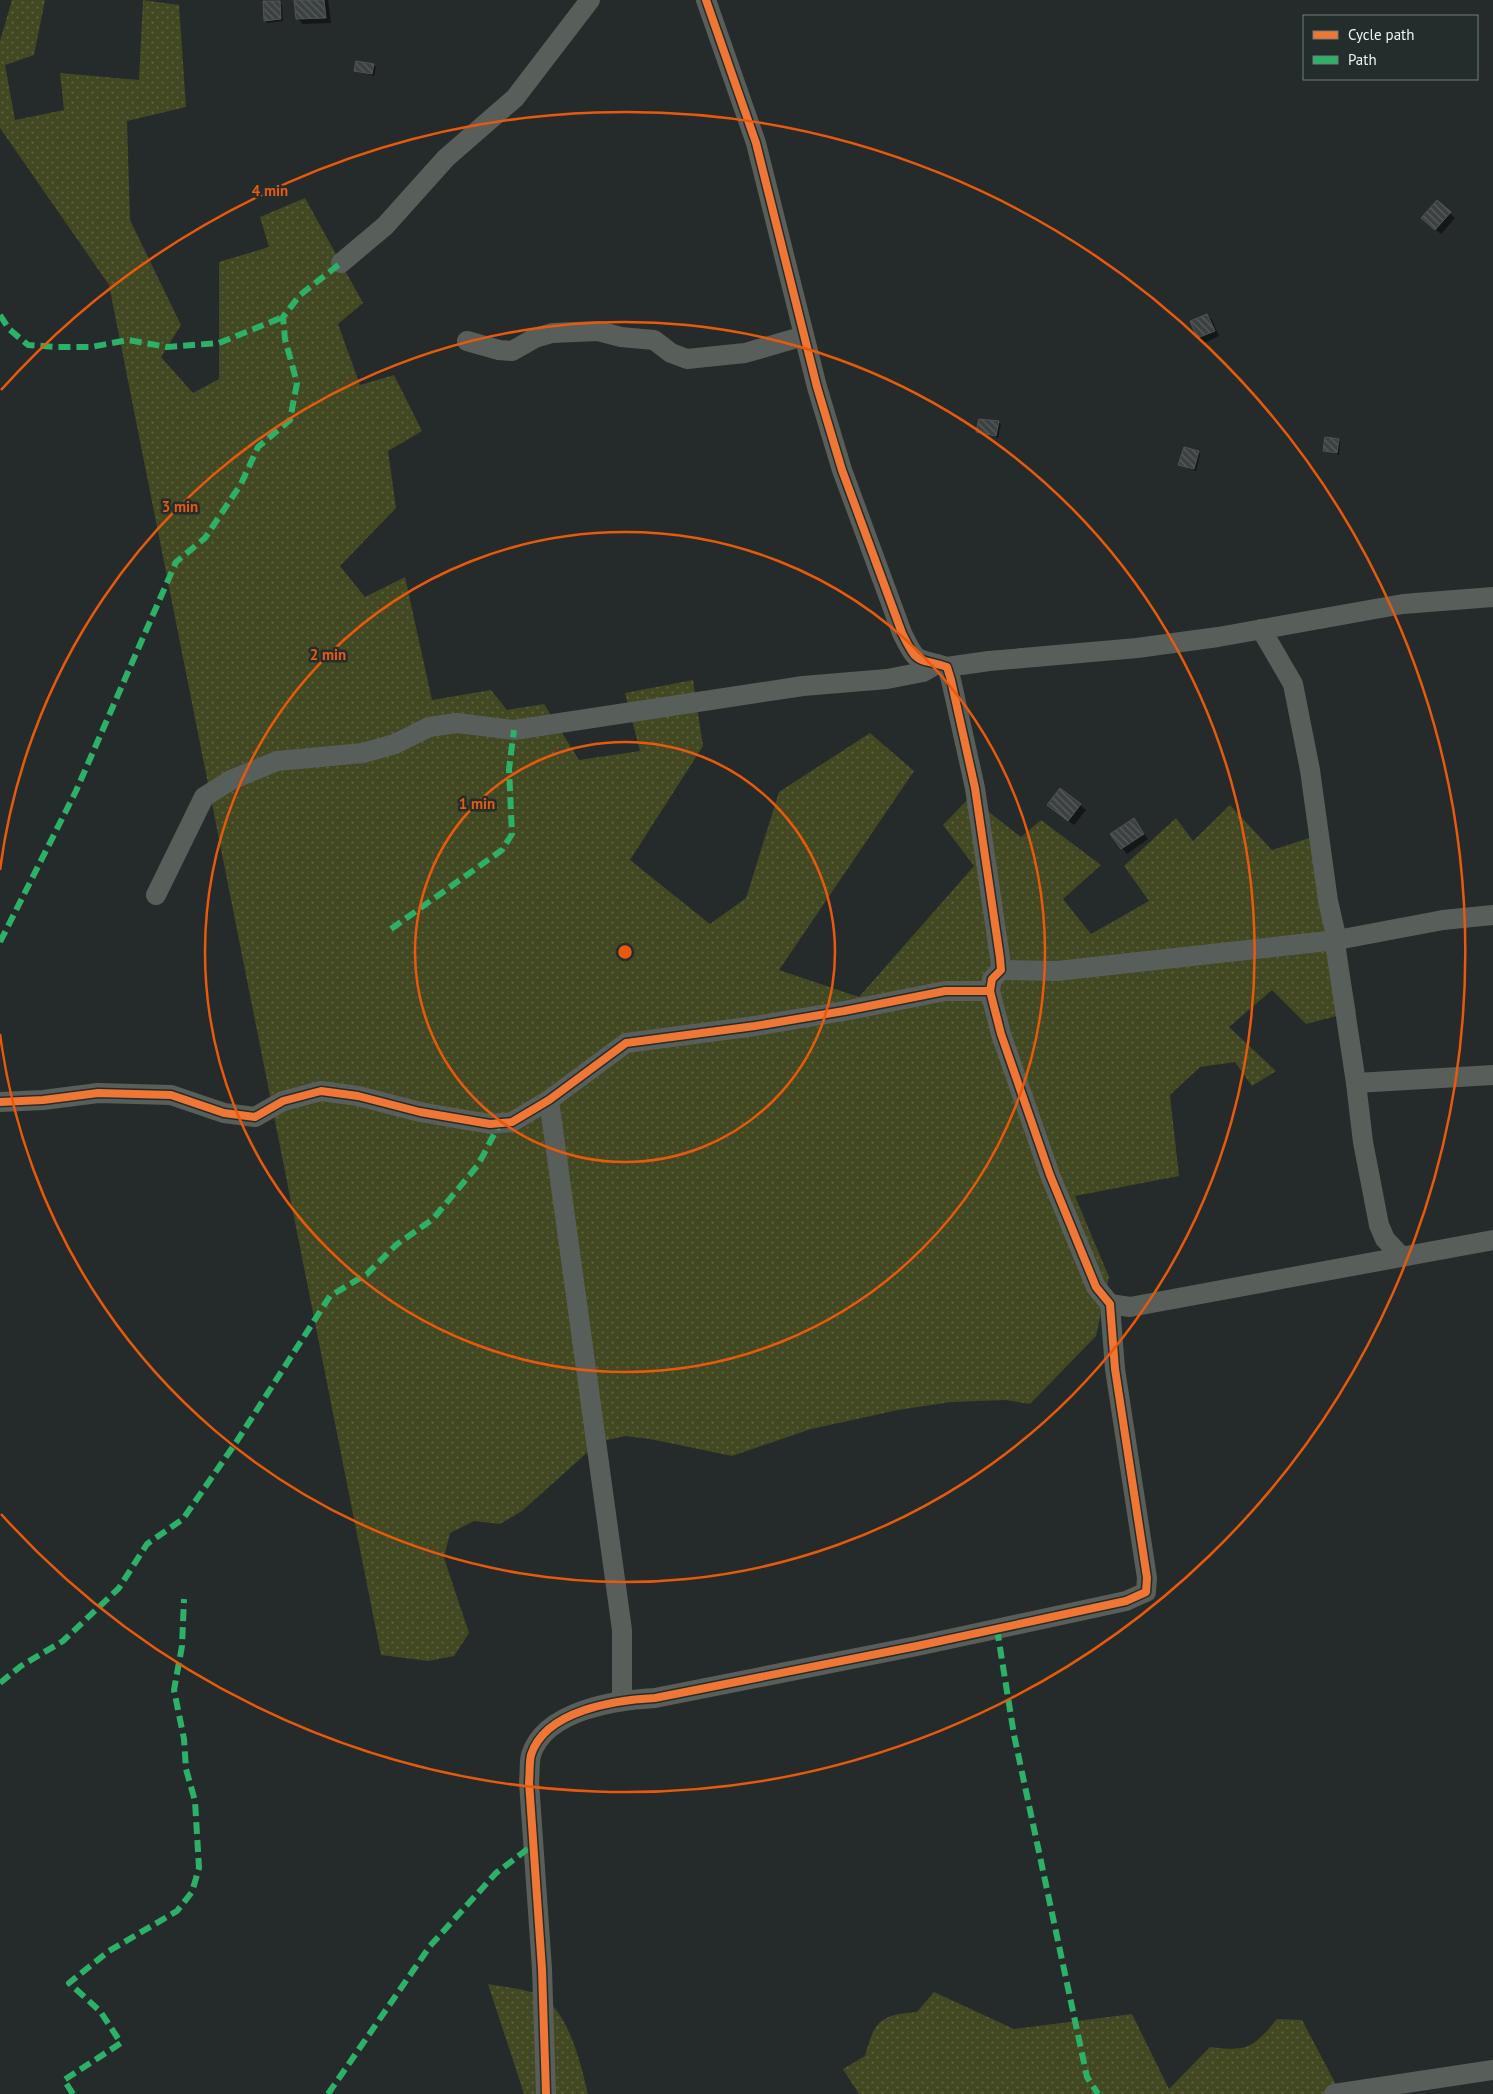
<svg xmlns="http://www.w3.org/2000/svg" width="1493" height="2094" viewBox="0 0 1493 2094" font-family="'PT Sans',sans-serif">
<defs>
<pattern id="grass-dots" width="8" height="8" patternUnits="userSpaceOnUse" patternTransform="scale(1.25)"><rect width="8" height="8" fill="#424821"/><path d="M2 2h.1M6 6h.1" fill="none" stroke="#5e6342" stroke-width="1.8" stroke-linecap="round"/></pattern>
<pattern id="building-back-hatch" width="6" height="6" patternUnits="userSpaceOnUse" patternTransform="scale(1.25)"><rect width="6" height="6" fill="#3b4040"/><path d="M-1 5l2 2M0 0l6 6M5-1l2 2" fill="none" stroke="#585c5c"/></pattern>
</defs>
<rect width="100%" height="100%" fill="#252b2a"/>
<g fill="url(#grass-dots)">
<path d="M 12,0 L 45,0 L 34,55 L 5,65 L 15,120 L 64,110 L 60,73 L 139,80 L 143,0 L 179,5 L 186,107 L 127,121 L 130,220 L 181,325 L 161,357 L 193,393 L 219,379 L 219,262 L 269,247 L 260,217 L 305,198 L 363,303 L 338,324 L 360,385 L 394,375 L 422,431 L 388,451 L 396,508 L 340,566 L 365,597 L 405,577 L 432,700 L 491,690 L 507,710 L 544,704 L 579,760 L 640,751 L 625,693 L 693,680 L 703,746 L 630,860 L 710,924 L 746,898 L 779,792 L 870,733 L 914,771 L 779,970 L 859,997 L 974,866 L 943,825 L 970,797 L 1021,837 L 1041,820 L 1101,865 L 1063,899 L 1091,934 L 1149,901 L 1124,866 L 1176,818 L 1193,841 L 1230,805 L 1272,850 L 1322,834 L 1356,1011 L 1306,1024 L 1272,990 L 1229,1027 L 1276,1071 L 1252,1086 L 1235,1062 L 1200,1067 L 1170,1095 L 1179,1176 L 1075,1196 L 1109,1277 L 1096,1336 L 1030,1404 L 1006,1400 L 951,1402 L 898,1410 L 811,1429 L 732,1456 L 650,1439 L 625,1436 L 599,1442 L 522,1511 L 500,1524 L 474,1521 L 450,1533 L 444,1558 L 469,1633 L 454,1656 L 428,1661 L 381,1655 L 109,285 L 0,128 L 0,41 Z"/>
<path d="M 488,1984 C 503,1987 523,1988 537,1994 C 568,2007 581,2065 588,2094 L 524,2094 Z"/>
<path d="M 934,1992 L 1014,2029 L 1132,2014 L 1169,2089 L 1210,2047 C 1248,2052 1253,2048 1277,2019 L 1302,2020 L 1341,2094 L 859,2094 L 843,2069 L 865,2056 C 875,2020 880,2015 917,2012 Z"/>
</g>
<g fill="#0007">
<path d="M 295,0 L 328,0 L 331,23 L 303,24 L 298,19 Z"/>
<path d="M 280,2 L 282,5 L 283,21 L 267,23 L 265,20 Z"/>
<path d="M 373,65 L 376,67 L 374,76 L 355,71 Z"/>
<path d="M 1437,202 L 1455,218 L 1441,234 L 1428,223 Z"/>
<path d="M 1207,315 L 1212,320 L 1219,336 L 1204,343 L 1199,337 L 1192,322 Z"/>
<path d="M 998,422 L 1001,424 L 998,438 L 978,431 Z"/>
<path d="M 1338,440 L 1340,442 L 1339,455 L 1324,451 Z"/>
<path d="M 1198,452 L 1200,454 L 1196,471 L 1180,465 Z"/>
<path d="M 1061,789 L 1086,810 L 1074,825 L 1054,810 Z"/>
<path d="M 1134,820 L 1148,839 L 1127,854 L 1122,848 Z"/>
</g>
<g fill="url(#building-back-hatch)" stroke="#505554">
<path d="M 294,0 L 324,0 L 326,18 L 296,19 Z"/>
<path d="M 263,1 L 280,1 L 281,19 L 264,21 Z"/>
<path d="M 356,61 L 374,64 L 372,74 L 354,71 Z"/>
<path d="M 1437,200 L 1451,212 L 1435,230 L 1421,218 Z"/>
<path d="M 1207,314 L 1215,331 L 1197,338 L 1190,321 Z"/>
<path d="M 979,419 L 999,421 L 996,436 L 976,432 Z"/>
<path d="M 1325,437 L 1339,439 L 1337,453 L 1323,451 Z"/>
<path d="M 1184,447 L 1199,451 L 1194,469 L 1178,465 Z"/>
<path d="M 1060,788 L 1081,804 L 1068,821 L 1047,805 Z"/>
<path d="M 1134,818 L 1144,834 L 1121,849 L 1110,834 Z"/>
</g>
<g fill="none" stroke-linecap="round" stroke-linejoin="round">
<g stroke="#585e5a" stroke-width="20">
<path d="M 341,263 L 385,226 L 446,158 L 515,98 L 590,0"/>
<path d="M 467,341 L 499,350 L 512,351 L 535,338 L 552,333 L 598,331 L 621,337 L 654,340 L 671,353 L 687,359 L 745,353 L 804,336"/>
<path d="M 947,667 L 989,661 L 1137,648 L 1218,637 L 1403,604 L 1493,597"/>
<path d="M 156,895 L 204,797 L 231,780 L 277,761 L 363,753 L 395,744 L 429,727 L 457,723 L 514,730 L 803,686 L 887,679 L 923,672 L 937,664"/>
<path d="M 1001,970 L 1057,971 L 1337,940 L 1328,901 L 1310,770 L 1293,684 L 1261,629"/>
<path d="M 1356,1083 L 1336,950 L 1337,940 L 1443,920 L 1493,915"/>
<path d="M 549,1100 L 622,1630 L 622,1700"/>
<path d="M 0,1102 L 43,1100 L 98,1093 L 171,1095 L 224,1113 L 255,1117 L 283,1101 L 321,1091 L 358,1096 L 420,1112 L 490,1124 L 512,1122 L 549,1100 L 626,1043 L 755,1026 L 844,1011 L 945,991 L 990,991"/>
<path d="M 1402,1257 L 1385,1239 L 1379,1225 L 1363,1142 L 1356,1083 L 1493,1075"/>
<path d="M 1110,1304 L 1130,1307 L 1493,1240"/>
<path d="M 546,2094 L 542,1969 L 529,1782 C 530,1774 529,1763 531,1755 C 545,1710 616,1700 655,1698 L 917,1646 L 1126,1601 L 1146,1592 L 1147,1578 L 1115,1369 L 1110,1304 L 1096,1287 L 1050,1175 L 1001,1034 L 990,991 L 992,979 L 1001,970 L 1000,958 L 975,788 L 951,680 L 947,667 C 916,657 918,666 902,633 L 842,470 L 817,387 L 756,143 L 706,0"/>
<path d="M 1334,2094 L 1493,2070"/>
</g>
<g stroke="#2db169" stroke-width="6" stroke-dasharray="12 6" stroke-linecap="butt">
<path d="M 0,315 L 9,329 L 28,345 L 57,347 L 91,347 L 128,340 L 167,347 L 219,343 L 283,317"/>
<path d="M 391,929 L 502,850 L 512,834 L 509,769 L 514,730"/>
<path d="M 0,942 L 76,791 L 176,562 L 205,538 L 241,484 L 258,447 L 290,420 L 297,383 L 285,339 L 283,317 L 300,295 L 341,263"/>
<path d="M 997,1629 L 1014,1735 L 1087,2077 L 1098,2094"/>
<path d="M 0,1683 L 21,1666 L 63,1641 L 119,1588 L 147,1544 L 183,1519 L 237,1441 L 330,1296 L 367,1274 L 396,1245 L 433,1219 L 478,1165 L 500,1123"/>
<path d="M 73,2094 L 64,2080 L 121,2043 L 100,2011 L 69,1983 L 109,1951 L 177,1911 L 192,1892 L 199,1868 L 195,1801 L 186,1769 L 184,1739 L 174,1690 L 182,1646 L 184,1599"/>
<path d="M 328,2094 L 430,1946 L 496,1873 L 533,1845"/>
</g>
<defs>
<g id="cycleway">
<path d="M 0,1102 L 43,1100 L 98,1093 L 171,1095 L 224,1113 L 255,1117 L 283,1101 L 321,1091 L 358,1096 L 420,1112 L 490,1124 L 512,1122 L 549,1100 L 626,1043 L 755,1026 L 844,1011 L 945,991 L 990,991"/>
<path d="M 546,2094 L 542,1969 L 529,1782 C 530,1774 529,1763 531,1755 C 545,1710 616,1700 655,1698 L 917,1646 L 1126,1601 L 1146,1592 L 1147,1578 L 1115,1369 L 1110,1304 L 1096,1287 L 1050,1175 L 1001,1034 L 990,991 L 992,979 L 1001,970 L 1000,958 L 975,788 L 951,680 L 947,667 C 916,657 918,666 902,633 L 842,470 L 817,387 L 756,143 L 706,0"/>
</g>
</defs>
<use href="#cycleway" stroke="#232d2b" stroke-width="11"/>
<use href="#cycleway" stroke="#f07635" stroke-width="8"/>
</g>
<g fill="none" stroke="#e8590c" stroke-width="2.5">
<circle cx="625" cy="952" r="210"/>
<circle cx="625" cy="952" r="420"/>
<path d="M0 870A630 630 0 1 1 0 1034"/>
<path d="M1 390A840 840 0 1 1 1 1514"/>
</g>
<circle cx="625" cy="952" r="8" fill="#e8590c" stroke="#232d2b" stroke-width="2.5"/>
<g font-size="15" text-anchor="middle" font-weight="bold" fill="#e8590c" stroke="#232d2b" stroke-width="5" stroke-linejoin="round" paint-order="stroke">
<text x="270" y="196">4 min</text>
<text x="180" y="512">3 min</text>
<text x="328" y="660">2 min</text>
<text x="477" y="809">1 min</text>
</g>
<rect x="1303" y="15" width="175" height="65" fill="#232d2b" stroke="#747d7b"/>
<rect x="1313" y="31" width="25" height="8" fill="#f07635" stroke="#747d7b"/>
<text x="1348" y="40" font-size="15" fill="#eef4f2">Cycle path</text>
<rect x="1313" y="56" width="25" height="8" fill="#2db169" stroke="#747d7b"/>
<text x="1348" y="65" font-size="15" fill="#eef4f2">Path</text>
</svg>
